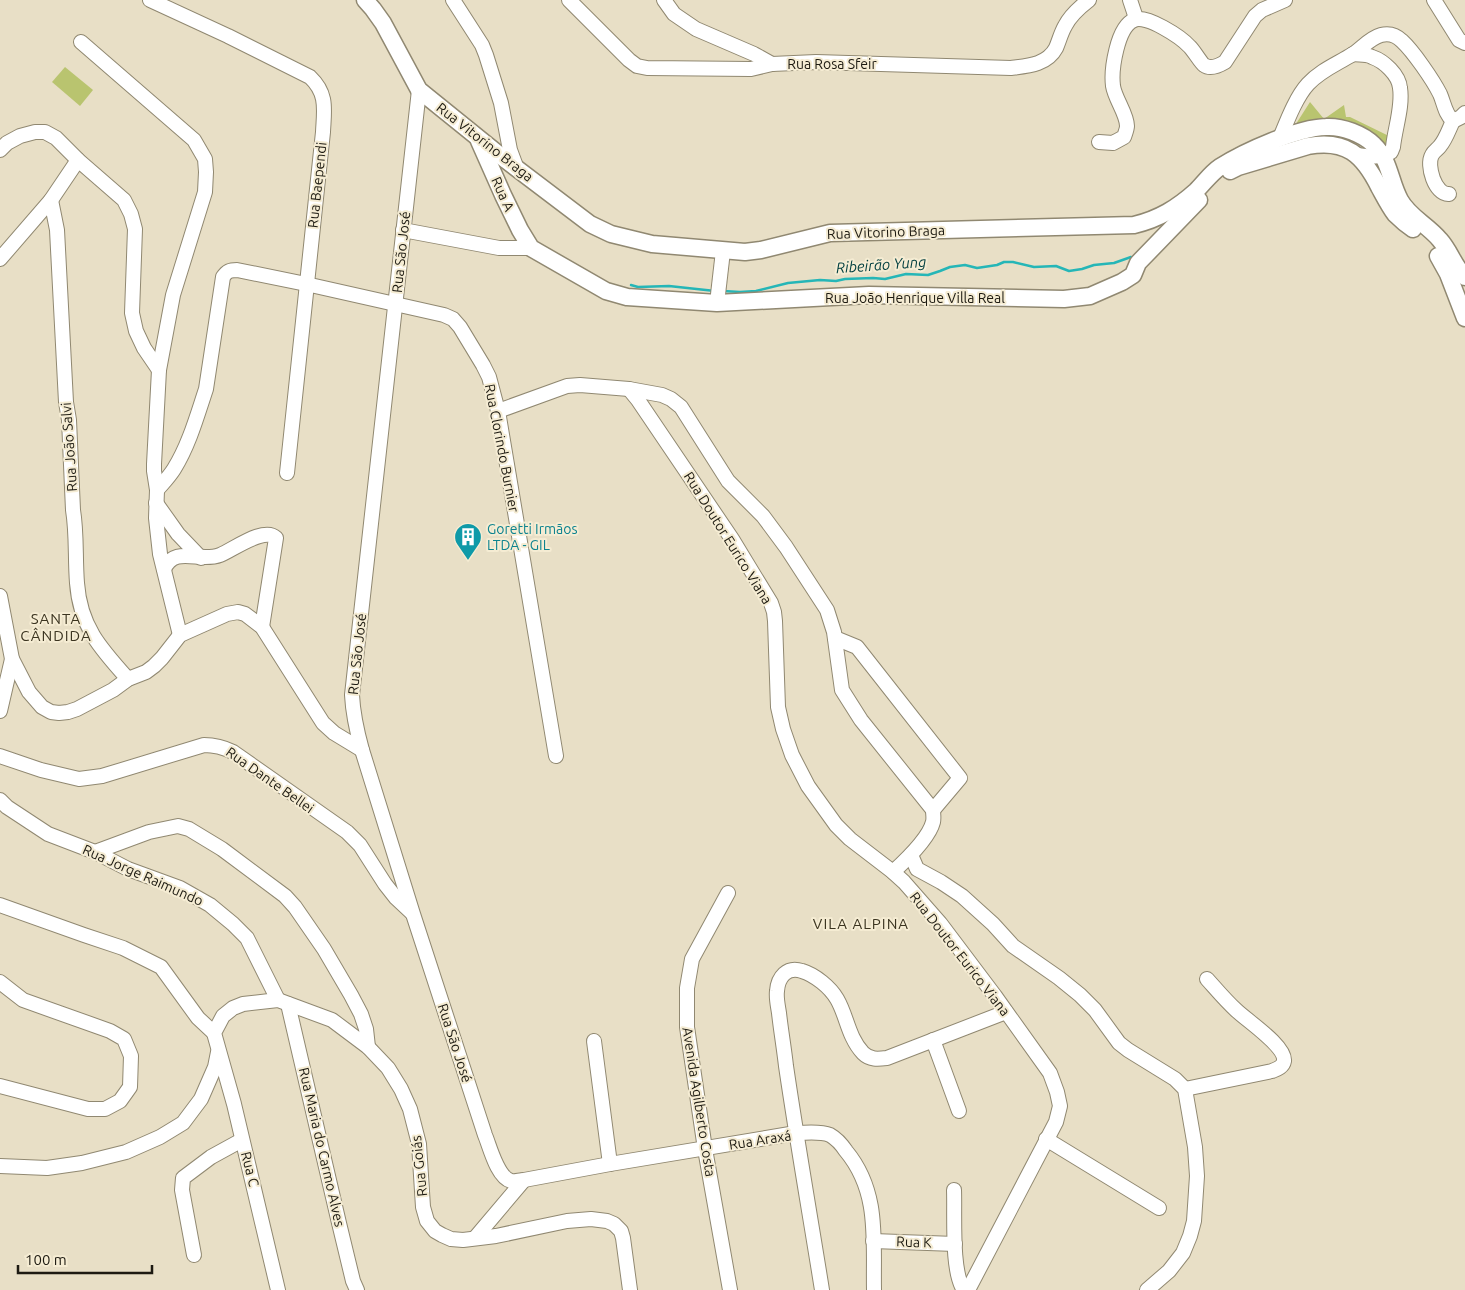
<svg xmlns="http://www.w3.org/2000/svg" width="1465" height="1290" viewBox="0 0 1465 1290" font-family="Ubuntu,sans-serif">
<rect width="100%" height="100%" fill="#e8dfc6"/>
<g fill="#b9c46f">
<path d="M 65,67 L 93,90 L 80,106 L 52,82 Z"/>
<path d="M 1310,102 L 1324,119 L 1344,105 L 1346,117 L 1350,117 L 1391,137 L 1388,146 C 1351,114 1340,120 1294,127 Z"/>
</g>
<g fill="none" stroke-linecap="round" stroke-linejoin="round">
<g stroke="#25b6b7" stroke-width="2.5">
<path d="M 631,285 L 638,287 L 669,286 L 715,291"/>
<path d="M 723,291 L 740,292 L 756,291 L 788,283 L 820,280 L 836,281 L 845,279 L 873,278 L 885,279 L 906,274 L 928,275 L 940,271 L 950,267 L 965,265 L 977,268 L 997,265 L 1004,262 L 1013,262 L 1034,267 L 1056,266 L 1069,271 L 1082,269 L 1094,265 L 1114,263 L 1131,257"/>
</g>
<defs>
<g id="minor">
<path d="M 150,0 L 228,36 L 310,77 C 328,94 324,110 323,132 L 287,473"/>
<path d="M 453,0 L 482,45 L 486,55 L 501,103 L 510,150 L 517,169"/>
<path d="M 569,0 L 629,60 L 637,66 L 647,68 L 751,69 L 772,64 L 816,62 L 1011,68 C 1027,66 1047,65 1056,48 C 1059,41 1061,33 1065,26 C 1070,16 1080,7 1089,0"/>
<path d="M 664,0 L 674,14 L 696,29 L 754,54 L 772,64"/>
<path d="M 1130,0 L 1136,18"/>
<path d="M 1434,0 L 1459,40 L 1465,43"/>
<path d="M 81,42 L 194,140 L 205,159 L 206,172 L 205,192 L 173,295 L 159,370 L 154,464 L 154,471 L 157,490 L 156,518 L 160,554 L 180,635"/>
<path d="M 1353,54 C 1359,55 1367,54 1372,57 C 1384,61 1399,75 1400,88 C 1403,106 1395,128 1393,147 L 1391,152 C 1377,158 1372,157 1357,155"/>
<path d="M 419,90 L 352,695 C 353,715 357,732 362,750 L 413,914 L 485,1135 C 490,1147 497,1177 511,1181 C 514,1182 520,1180 524,1180 L 610,1164 L 796,1133 C 807,1133 820,1131 830,1135 C 837,1139 842,1145 846,1151 C 880,1192 873,1240 874,1290"/>
<path d="M 1453,121 L 1461,117 L 1465,113"/>
<path d="M 1280,138 C 1287,121 1296,97 1308,84 C 1321,70 1337,64 1353,54 C 1362,48 1370,38 1381,35 C 1389,33 1396,35 1402,41 C 1413,51 1433,80 1440,94 C 1444,103 1445,114 1453,121"/>
<path d="M 1099,142 L 1113,143 L 1124,137 C 1125,134 1127,129 1127,126 C 1127,114 1115,99 1113,86 C 1111,70 1117,27 1134,20 C 1146,14 1181,37 1190,47 C 1194,51 1201,63 1204,65 C 1211,70 1220,65 1225,62 L 1255,16 L 1262,10 L 1285,0"/>
<path d="M 0,150 L 7,143 L 20,136 L 35,132 L 45,132 L 56,138 L 78,160 L 124,200 L 131,214 L 135,229 L 132,313 L 136,331 L 144,348 L 159,370"/>
<path d="M 1449,194 C 1435,195 1426,165 1432,155 C 1434,151 1438,149 1440,146 C 1446,139 1449,129 1453,121"/>
<path d="M 51,200 L 57,230 L 66,402 L 69,420 L 73,510 C 77,534 75,558 77,583 C 80,626 100,648 128,679"/>
<path d="M 403,230 L 499,248 L 531,248"/>
<path d="M 0,259 L 51,200 L 78,160"/>
<path d="M 717,303 L 723,251"/>
<path d="M 629,389 L 638,400 L 732,539 L 771,603 L 774,612 L 775,621 L 778,707 L 783,729 L 792,755 L 808,786 L 836,825 L 850,839 L 893,872 L 904,882 L 940,923 L 995,996 L 1050,1073 L 1057,1092 L 1060,1106 L 1056,1122 L 968,1290"/>
<path d="M 498,411 L 567,386 L 580,385 L 629,389 L 662,395 L 671,399 L 681,407 L 728,481 L 763,516 L 786,547 L 827,610 L 834,632 L 842,690 L 861,720 L 933,810 C 933,814 934,818 933,822 C 929,838 905,861 893,872"/>
<path d="M 157,490 C 163,483 169,477 174,469 C 189,445 197,416 206,389 L 223,277 C 227,271 230,270 237,270 L 306,284 L 444,315 L 453,319 L 460,327 L 483,365 L 489,377 L 498,411 L 556,756"/>
<path d="M 156,503 L 178,534 L 201,558"/>
<path d="M 164,569 C 175,545 199,563 220,555 C 233,550 264,526 276,538 L 262,627"/>
<path d="M 0,596 L 12,659 L 29,692 L 42,707 L 51,712 L 59,713 L 68,712 L 77,709 L 113,690 L 128,679 L 146,672 L 154,666 L 162,658 L 180,635 L 227,614 L 238,612 L 245,614 L 262,627 L 323,723 L 334,733 L 362,750"/>
<path d="M 835,638 L 857,647 L 960,778 L 933,810"/>
<path d="M 0,711 L 12,659"/>
<path d="M 0,756 L 41,770 L 79,779 L 102,776 L 204,745 C 216,745 223,747 233,752 L 347,832 L 360,845 L 385,884 L 396,898 L 412,913"/>
<path d="M 0,800 L 7,807 L 48,834 L 95,852 L 128,869 L 180,888 L 210,905 L 233,924 L 247,938 L 278,1000"/>
<path d="M 95,852 L 149,832 L 178,826 L 189,829 L 222,849 L 285,896 L 295,907 L 324,949 L 351,995 L 361,1014 L 366,1029 L 368,1047"/>
<path d="M 911,855 L 917,869 L 941,882 L 962,896 L 993,924 L 1013,946 L 1059,978 L 1080,995 L 1095,1010 L 1119,1043 L 1128,1050 L 1175,1079 L 1185,1089 L 1195,1147 L 1197,1176 L 1194,1221 L 1190,1236 L 1183,1253 L 1169,1271 L 1147,1290"/>
<path d="M 728,893 L 692,959 L 687,988 L 687,1027 L 705,1149 L 730,1290"/>
<path d="M 0,905 L 84,935 L 123,948 L 161,967 L 198,1018 L 214,1033"/>
<path d="M 0,982 L 23,1000 L 110,1031 L 124,1039 L 131,1056 L 130,1087 L 120,1101 L 105,1109 L 88,1109 L 0,1086"/>
<path d="M 288,1004 L 339,1223 L 353,1281 L 357,1290"/>
<path d="M 933,1040 L 959,1111"/>
<path d="M 594,1041 L 610,1164"/>
<path d="M 1185,1089 L 1272,1071 C 1277,1069 1283,1067 1284,1061 C 1286,1046 1246,1020 1236,1010 C 1226,1001 1216,989 1207,979"/>
<path d="M 1046,1139 L 1159,1208"/>
<path d="M 0,1166 L 47,1168 L 82,1163 L 126,1152 L 160,1137 L 183,1123 L 201,1099 L 215,1067 L 218,1052"/>
<path d="M 954,1190 C 955,1214 951,1272 964,1290"/>
<path d="M 475,1238 L 524,1180"/>
<path d="M 873,1241 L 955,1244"/>
<path d="M 194,1255 L 182,1190 L 183,1178 L 211,1157 L 242,1140"/>
<path d="M 278,1290 L 234,1104 L 214,1033 L 223,1016 L 233,1008 L 243,1004 L 278,1000 L 332,1020 L 368,1047 L 388,1068 L 401,1089 L 410,1109 L 419,1144 L 423,1207 L 427,1221 L 435,1231 L 442,1235 L 451,1239 L 463,1240 L 496,1236 L 567,1221 L 591,1219 L 607,1221 L 614,1224 L 621,1231 L 623,1238 L 630,1290"/>
<path d="M 822,1290 C 810,1215 797,1141 786,1066 C 784,1048 781,1031 779,1013 C 778,1006 776,998 777,991 C 778,977 787,966 802,971 C 815,975 830,987 837,999 C 847,1016 848,1037 863,1053 C 870,1060 878,1059 887,1058 L 1006,1012"/>
</g>
<g id="major">
<path d="M 365,0 L 373,9 L 383,23 L 419,90 L 507,161 L 590,224 L 611,234 L 652,244 L 745,252 L 761,250 L 830,233 L 1134,225 C 1159,219 1177,208 1196,191 C 1204,183 1211,173 1220,167 C 1245,151 1297,128 1326,127 C 1342,126 1363,134 1374,145 C 1390,160 1390,182 1400,200 C 1409,217 1428,225 1440,240 C 1450,251 1454,266 1465,277"/>
<path d="M 479,141 L 503,195 L 520,230 L 531,248 L 606,291 L 627,297 L 717,303 L 869,295 L 1064,299 L 1090,296 L 1122,282 L 1133,275 L 1138,263 L 1199,200"/>
<path d="M 1230,171 L 1238,167 L 1308,146 C 1346,139 1363,155 1379,187 C 1384,196 1389,206 1395,214 C 1400,219 1407,225 1413,229"/>
<path d="M 1438,256 L 1448,274 L 1465,318"/>
</g>
</defs>
<use href="#minor" stroke="#908871" stroke-width="16"/>
<use href="#major" stroke="#908871" stroke-width="19"/>
<use href="#minor" stroke="#fff" stroke-width="14"/>
<use href="#major" stroke="#fff" stroke-width="16"/>
</g>
<defs>
<symbol id="building-pin" viewBox="-11 -11 22 30"><path d="M0 17L-7.5 6A9.5 9.5 0 1 1 7.5 6Z" fill="#0f9aa8" stroke="#f5ecd3"/><path d="M-4-6H4V6H1V3H-1V6H-4ZM-2.5-4.3h1.7v1.8h-1.7ZM.8-4.3h1.7v1.8H.8ZM-2.5-1h1.7V.8h-1.7ZM.8-1h1.7V.8H.8Z" fill="#fff"/></symbol>
</defs>
<g fill-rule="evenodd">
<use href="#building-pin" x="452" y="521" width="32" height="43"/>
</g>
<g text-anchor="middle" stroke-width="4" stroke-linejoin="round" paint-order="stroke">
<g font-size="14" fill="#1d1a11" stroke="#f5ecd3">
<text x="832" y="69">Rua Rosa Sfeir</text>
<text transform="translate(485 142) rotate(38)" y="5">Rua Vitorino Braga</text>
<text transform="translate(317 185) rotate(-84)" y="5">Rua Baependi</text>
<text transform="translate(503 194) rotate(66)" y="5">Rua A</text>
<text transform="translate(886 232) rotate(-2)" y="5">Rua Vitorino Braga</text>
<text transform="translate(401 252) rotate(-84)" y="5">Rua São José</text>
<text x="915" y="303">Rua João Henrique Villa Real</text>
<text transform="translate(69 447) rotate(-94)" y="5">Rua João Salvi</text>
<text transform="translate(502 448) rotate(79)" y="5">Rua Clorindo Burnier</text>
<text transform="translate(728 538) rotate(58)" y="5">Rua Doutor Eurico Viana</text>
<text transform="translate(357 654) rotate(-84)" y="5">Rua São José</text>
<text transform="translate(270 780) rotate(35)" y="5">Rua Dante Bellei</text>
<text transform="translate(143 875) rotate(24)" y="5">Rua Jorge Raimundo</text>
<text transform="translate(960 954) rotate(52)" y="5">Rua Doutor Eurico Viana</text>
<text transform="translate(455 1043) rotate(72)" y="5">Rua São José</text>
<text transform="translate(699 1102) rotate(81)" y="5">Avenida Agilberto Costa</text>
<text transform="translate(760 1140) rotate(-9)" y="5">Rua Araxá</text>
<text transform="translate(322 1147) rotate(77)" y="5">Rua Maria do Carmo Alves</text>
<text transform="translate(419 1166) rotate(-96)" y="5">Rua Goiás</text>
<text transform="translate(250 1169) rotate(76)" y="5">Rua C</text>
<text transform="translate(914 1242) rotate(2)" y="5">Rua K</text>
</g>
<g font-size="14" fill="#0d838f" stroke="#f5ecd3" text-anchor="start">
<text x="487" y="534">Goretti Irmãos<tspan x="487" dy="16">LTDA - GIL</tspan></text>
</g>
<g font-size="15" font-style="italic" fill="#003e3f" stroke="#f5ecd3">
<text transform="translate(881 265) rotate(-4)" y="5">Ribeirão Yung</text>
</g>
<g font-size="15" letter-spacing="1" fill="#3b3420" stroke="#f5ecd3">
<text x="56" y="624">SANTA<tspan x="56" dy="17">CÂNDIDA</tspan></text>
<text x="861" y="929">VILA ALPINA</text>
</g>
</g>
<path d="M18 1265v8h134v-8" fill="none" stroke="#1d1a11" stroke-width="2.5"/>
<text x="25" y="1265" font-size="15" fill="#1d1a11" stroke="#f5ecd3" stroke-width="4" paint-order="stroke">100 m</text>
</svg>
